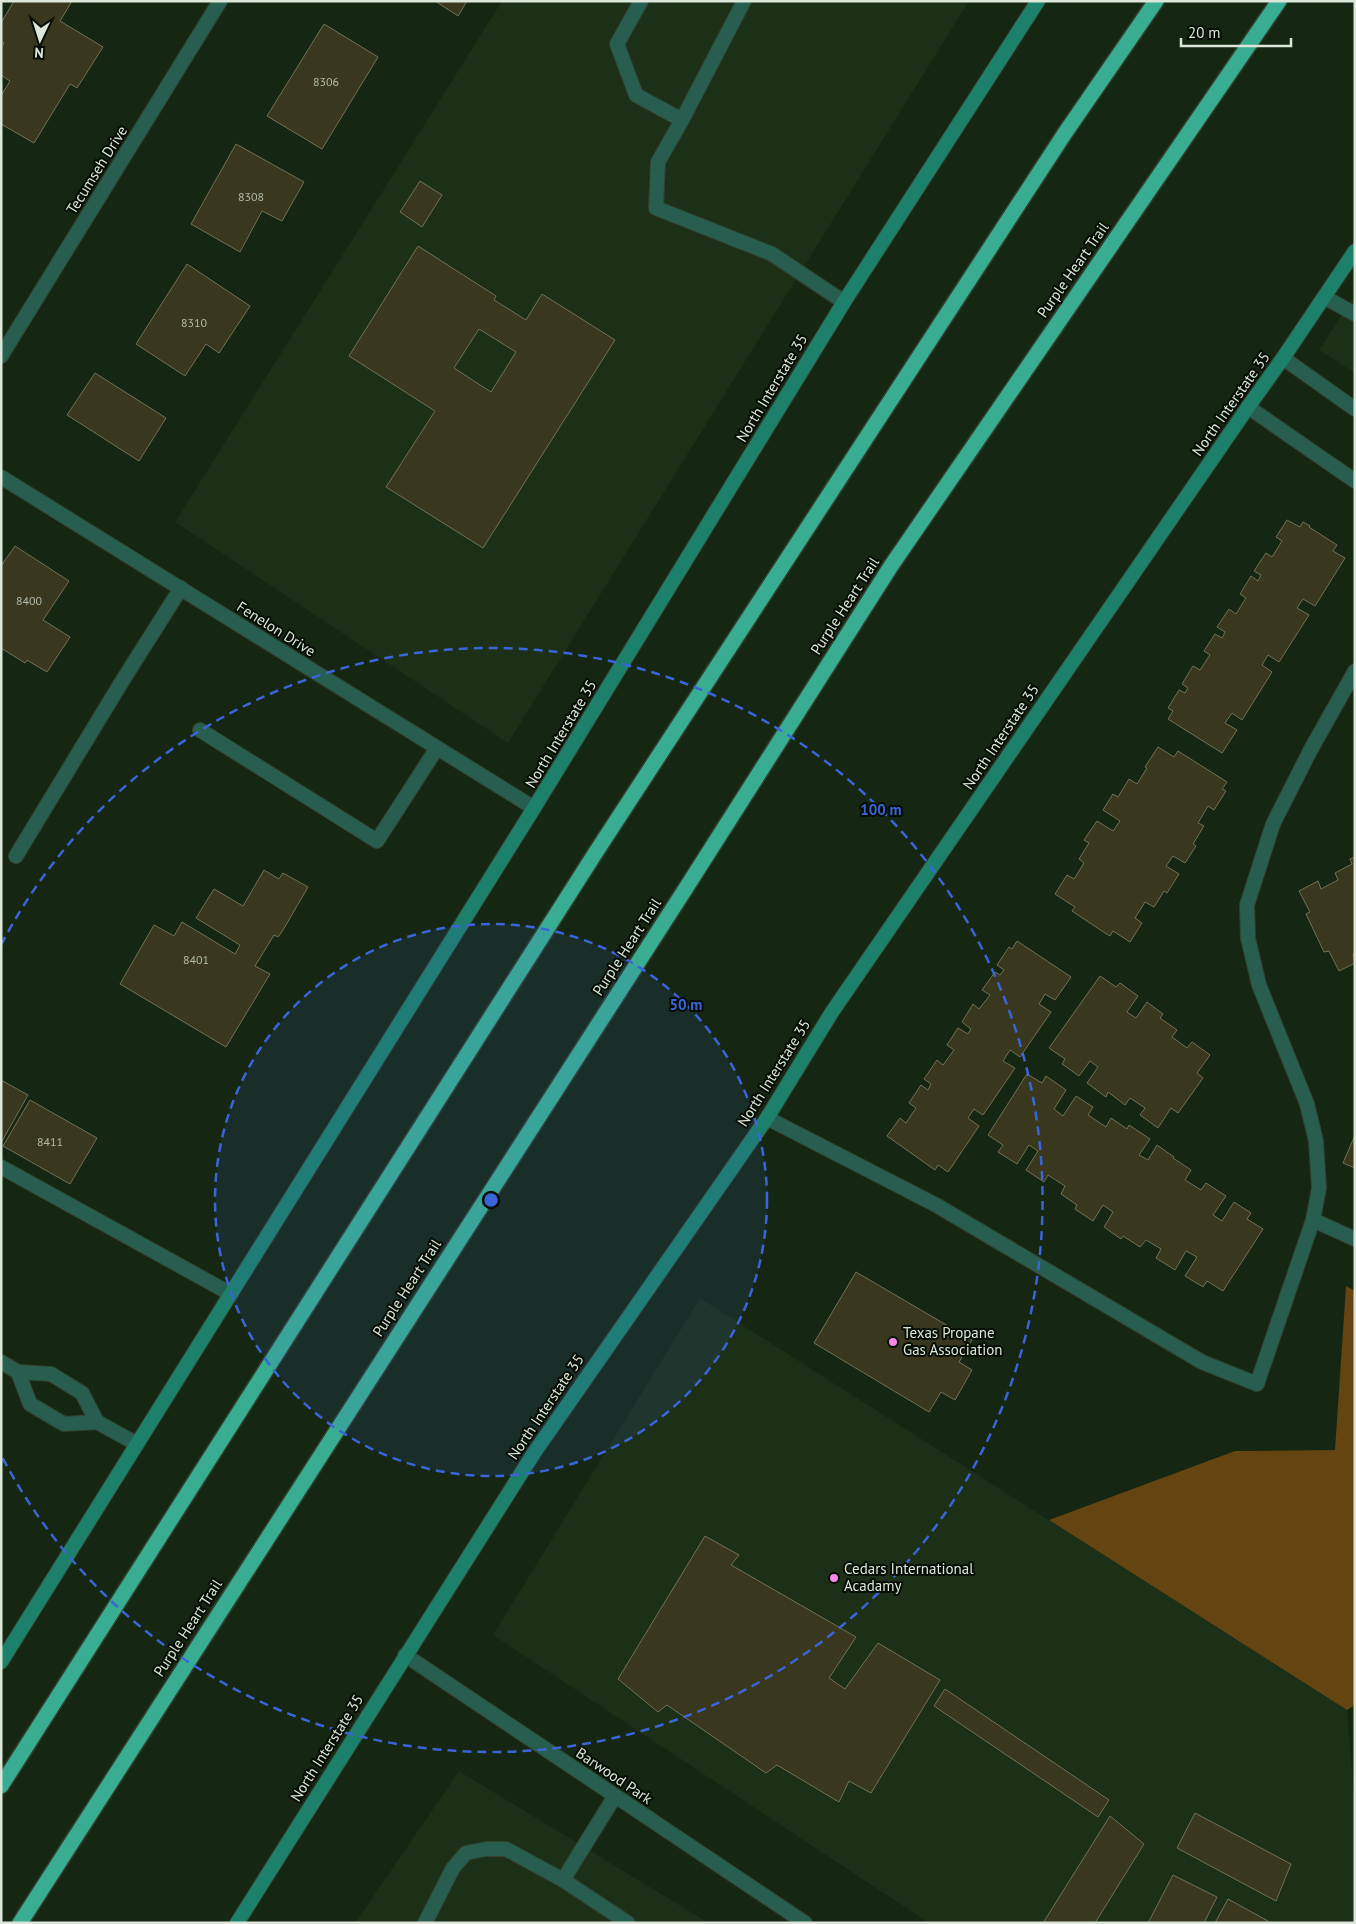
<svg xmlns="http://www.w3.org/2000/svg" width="1356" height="1924" viewBox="0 0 1356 1924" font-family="'PT Sans',sans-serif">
<rect width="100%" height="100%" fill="#152612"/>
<g fill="#1b3017">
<path d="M 502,1 L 969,1 L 508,743 L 175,522 Z"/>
<path d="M 1355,294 L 1355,373 L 1319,350 Z"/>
<path d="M 700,1298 L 1347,1710 L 1355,1811 L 1355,1923 L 929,1923 L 493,1635 Z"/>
<path d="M 459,1771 L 709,1923 L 355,1923 Z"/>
</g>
<path fill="#644410" d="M 1346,1286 L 1355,1291 L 1355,1705 L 1347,1710 L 1049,1520 L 1235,1451 L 1335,1450 Z"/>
<g fill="#39381e" stroke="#727154" fill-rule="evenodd">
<path d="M 14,1 L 72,1 L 60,21 L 103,47 L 77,88 L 70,84 L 34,143 L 1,124 L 1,96 L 10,81 L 1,75 L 1,48 L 4,43 L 1,41 L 1,23 Z"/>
<path d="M 435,1 L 467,1 L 458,16 Z"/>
<path d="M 324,24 L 378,57 L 322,149 L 267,116 Z"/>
<path d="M 236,144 L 304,182 L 282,221 L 262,211 L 240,252 L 191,224 Z"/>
<path d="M 420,181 L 442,195 L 422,227 L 400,212 Z"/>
<path d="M 418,246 L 496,296 L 494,300 L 526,320 L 542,294 L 615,340 L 483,548 L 386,487 L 435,411 L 349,356 ZM 479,329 L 516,352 L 491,392 L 454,368 Z"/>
<path d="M 187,264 L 250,306 L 219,353 L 206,344 L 185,376 L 136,344 Z"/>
<path d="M 95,373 L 166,418 L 139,461 L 67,415 Z"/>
<path d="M 1287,520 L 1300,527 L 1303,522 L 1310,526 L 1309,527 L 1337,545 L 1333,551 L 1345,558 L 1315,606 L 1303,599 L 1297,608 L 1309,615 L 1279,662 L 1268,655 L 1262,665 L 1272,672 L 1242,720 L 1232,713 L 1225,723 L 1237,730 L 1222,753 L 1168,719 L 1173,711 L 1168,708 L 1179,690 L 1185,693 L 1188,688 L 1182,684 L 1193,666 L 1200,670 L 1210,655 L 1204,651 L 1215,634 L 1222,638 L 1225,632 L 1217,627 L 1229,609 L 1236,614 L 1246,598 L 1240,594 L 1251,576 L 1258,581 L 1261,575 L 1254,571 L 1266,553 L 1272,557 L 1282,541 L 1276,537 Z"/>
<path d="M 15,546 L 69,581 L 43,620 L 70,637 L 47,672 L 27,660 L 25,663 L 1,648 L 1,566 Z"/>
<path d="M 1158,747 L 1174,757 L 1178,751 L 1227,782 L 1222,789 L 1226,791 L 1214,810 L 1208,806 L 1198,823 L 1204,826 L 1193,844 L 1196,846 L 1185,863 L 1173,856 L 1166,866 L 1179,874 L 1167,893 L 1164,891 L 1154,907 L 1145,902 L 1135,918 L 1142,923 L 1130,942 L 1113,931 L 1110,936 L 1105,933 L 1072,911 L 1075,907 L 1055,894 L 1067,875 L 1074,879 L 1084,863 L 1079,859 L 1089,843 L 1084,840 L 1097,821 L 1113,831 L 1120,821 L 1103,810 L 1113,794 L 1118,797 L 1129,779 L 1137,784 L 1147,768 L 1145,767 Z"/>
<path d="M 1355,857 L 1355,953 L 1353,954 L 1355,963 L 1339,971 L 1329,951 L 1324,952 L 1306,914 L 1310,912 L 1299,891 L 1318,881 L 1321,889 L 1338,880 L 1335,873 L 1352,864 L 1350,859 Z"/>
<path d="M 264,870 L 279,879 L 283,873 L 308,887 L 283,930 L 278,937 L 274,935 L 255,966 L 270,974 L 226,1047 L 120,984 L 154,925 L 174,936 L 182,922 L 235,954 L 240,945 L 196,918 L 214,889 L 243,906 Z"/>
<path d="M 1017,941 L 1071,977 L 1055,1000 L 1045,994 L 1039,1004 L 1051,1012 L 1020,1057 L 1010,1050 L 1003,1061 L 1015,1068 L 983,1115 L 974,1109 L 968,1118 L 979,1126 L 948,1172 L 938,1165 L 935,1170 L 887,1136 L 900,1118 L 906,1123 L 916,1108 L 909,1103 L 921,1085 L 928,1090 L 931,1084 L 924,1079 L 937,1060 L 943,1065 L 954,1050 L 947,1045 L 958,1028 L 968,1034 L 971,1029 L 962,1022 L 973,1004 L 979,1009 L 990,995 L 982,990 L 995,972 L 1000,975 L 1004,970 L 997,965 L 1009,947 L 1012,949 Z"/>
<path d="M 1100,976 L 1116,987 L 1120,983 L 1138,996 L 1127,1012 L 1136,1018 L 1147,1002 L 1163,1014 L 1160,1018 L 1177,1030 L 1172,1037 L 1187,1048 L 1192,1042 L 1210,1055 L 1197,1073 L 1203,1078 L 1178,1113 L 1171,1108 L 1158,1128 L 1140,1115 L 1145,1108 L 1130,1098 L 1125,1105 L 1108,1092 L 1106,1097 L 1087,1083 L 1098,1067 L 1090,1061 L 1079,1076 L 1062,1064 L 1065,1059 L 1049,1048 Z"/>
<path d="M 1027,1074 L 1042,1083 L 1046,1076 L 1066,1090 L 1054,1109 L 1063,1116 L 1076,1096 L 1093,1107 L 1088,1115 L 1106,1127 L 1111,1118 L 1127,1129 L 1129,1125 L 1150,1139 L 1139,1155 L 1148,1160 L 1157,1145 L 1174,1157 L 1173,1158 L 1191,1170 L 1185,1180 L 1201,1190 L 1206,1183 L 1226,1196 L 1213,1215 L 1222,1221 L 1234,1202 L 1251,1213 L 1247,1219 L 1263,1229 L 1223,1291 L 1207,1281 L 1203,1287 L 1185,1276 L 1197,1257 L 1186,1251 L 1175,1270 L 1156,1258 L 1161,1249 L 1146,1240 L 1140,1247 L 1123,1236 L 1121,1239 L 1104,1227 L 1113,1212 L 1103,1205 L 1093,1221 L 1075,1209 L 1077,1205 L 1061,1194 L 1065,1186 L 1048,1175 L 1044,1182 L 1026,1170 L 1038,1151 L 1029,1145 L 1017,1164 L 998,1152 L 1003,1145 L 988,1135 Z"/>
<path d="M 1,1080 L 28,1095 L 1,1143 Z"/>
<path d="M 30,1100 L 97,1138 L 70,1184 L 3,1146 Z"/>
<path d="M 1355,1135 L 1355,1168 L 1343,1163 Z"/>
<path d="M 856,1272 L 972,1340 L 959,1362 L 972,1370 L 955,1400 L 941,1392 L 929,1412 L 814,1343 Z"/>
<path d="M 705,1536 L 739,1555 L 731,1565 L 856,1637 L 829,1678 L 845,1689 L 878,1643 L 940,1680 L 871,1793 L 849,1781 L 839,1802 L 777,1765 L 766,1773 L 667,1705 L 658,1712 L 618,1679 Z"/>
<path d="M 945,1689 L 1109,1800 L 1098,1817 L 934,1706 Z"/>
<path d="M 1195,1813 L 1291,1864 L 1276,1901 L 1177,1848 Z"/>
<path d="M 1110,1816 L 1144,1844 L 1095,1923 L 1043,1923 Z"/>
<path d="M 1173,1875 L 1217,1897 L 1204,1923 L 1148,1923 Z"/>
<path d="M 1228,1899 L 1268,1921 L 1267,1923 L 1215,1923 Z"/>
</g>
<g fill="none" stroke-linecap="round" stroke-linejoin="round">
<defs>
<g id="service">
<path d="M 641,1 L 617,44 L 636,95 L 682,120"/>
<path d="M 744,1 L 682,120 L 658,162 L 656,208 L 772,254 L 844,302"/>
<path d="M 1324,297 L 1355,314"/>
<path d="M 1283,358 L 1355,409"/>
<path d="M 1248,407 L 1355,481"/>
<path d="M 200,730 L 377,841 L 437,748"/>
<path d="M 16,856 L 121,683 L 181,588"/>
<path d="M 767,1118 L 936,1205 L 1202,1362 L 1257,1384 L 1313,1220 L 1319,1188 L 1316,1141 L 1307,1104 L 1259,985 L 1248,938 L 1247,905 L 1273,824 L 1310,751 L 1355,671"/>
<path d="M 1,1167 L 231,1294"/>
<path d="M 1313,1220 L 1355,1239"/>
<path d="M 1,1362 L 18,1372"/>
<path d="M 97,1422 L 82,1393 L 51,1374 L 18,1372 L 30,1404 L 64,1424 L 97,1422 L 137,1444"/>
<path d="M 563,1880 L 615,1796"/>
<path d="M 425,1923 L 453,1868 L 466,1853 L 486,1849 L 506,1849 L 563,1880 L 628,1923"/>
</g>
<g id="minor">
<path d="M 1,356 L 220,1"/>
<path d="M 1,477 L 534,808"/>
<path d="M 405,1655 L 805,1923"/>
</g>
<g id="secondary">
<path d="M 1,1662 L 534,808 L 844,302 L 1038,1"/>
<path d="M 237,1923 L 534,1453 L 767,1118 L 832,1012 L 1248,407 L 1283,358 L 1355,251"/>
</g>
<g id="motorway">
<path d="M 1,1786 L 596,852 L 1065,133 L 1156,1"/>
<path d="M 20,1923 L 686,888 L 891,566 L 1279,1"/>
</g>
</defs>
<use href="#service" stroke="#31412e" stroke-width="16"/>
<use href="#minor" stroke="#31412e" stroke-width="16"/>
<use href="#secondary" stroke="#31412e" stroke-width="16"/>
<use href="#motorway" stroke="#31412e" stroke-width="18"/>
<use href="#service" stroke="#285e50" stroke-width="14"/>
<use href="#minor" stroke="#285e50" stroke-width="14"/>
<use href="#secondary" stroke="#1d806a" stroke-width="14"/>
<use href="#motorway" stroke="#39ad92" stroke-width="15"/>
</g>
<circle cx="491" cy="1200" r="276" fill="#3a65d8" fill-opacity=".12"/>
<g fill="none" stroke="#3a65d8" stroke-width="2.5" stroke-dasharray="9 6">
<circle cx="491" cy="1200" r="276"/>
<path d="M1 945A552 552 0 1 1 1 1455"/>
</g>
<g fill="#f987e8" stroke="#060d05" stroke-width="2">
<circle cx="893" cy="1342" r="5"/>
<circle cx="834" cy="1578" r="5"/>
</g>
<g text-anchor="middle" stroke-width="4" stroke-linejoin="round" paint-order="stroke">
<g font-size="12" fill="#b3bbaa">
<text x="326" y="86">8306</text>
<text x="251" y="201">8308</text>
<text x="194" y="327">8310</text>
<text x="29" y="605">8400</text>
<text x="196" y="964">8401</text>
<text x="50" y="1146">8411</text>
</g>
<g font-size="15" fill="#dce7d9" stroke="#060d05">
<text transform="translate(97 170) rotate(-58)" y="5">Tecumseh Drive</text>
<text transform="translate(1073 270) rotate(-55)" y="5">Purple Heart Trail</text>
<text transform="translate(772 388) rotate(-59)" y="5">North Interstate 35</text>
<text transform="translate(1231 404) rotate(-55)" y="5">North Interstate 35</text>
<text transform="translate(845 606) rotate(-57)" y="5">Purple Heart Trail</text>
<text transform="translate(276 629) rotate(32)" y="5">Fenelon Drive</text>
<text transform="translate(561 734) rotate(-59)" y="5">North Interstate 35</text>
<text transform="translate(1001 737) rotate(-56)" y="5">North Interstate 35</text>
<text transform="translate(627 947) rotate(-57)" y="5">Purple Heart Trail</text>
<text transform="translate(774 1073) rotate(-58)" y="5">North Interstate 35</text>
<text transform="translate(407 1288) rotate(-57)" y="5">Purple Heart Trail</text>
<text transform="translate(546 1407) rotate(-56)" y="5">North Interstate 35</text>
<text transform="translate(188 1628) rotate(-57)" y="5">Purple Heart Trail</text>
<text transform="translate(327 1748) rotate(-58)" y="5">North Interstate 35</text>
<text transform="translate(614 1776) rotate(34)" y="5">Barwood Park</text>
</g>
<g font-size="15" fill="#dce7d9" stroke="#060d05" text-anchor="start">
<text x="903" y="1338">Texas Propane<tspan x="903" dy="17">Gas Association</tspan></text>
<text x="844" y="1574">Cedars International<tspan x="844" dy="17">Acadamy</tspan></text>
</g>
</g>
<circle cx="491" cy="1200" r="8" fill="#3a65d8" stroke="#060d05" stroke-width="2.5"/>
<g font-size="15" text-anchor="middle" font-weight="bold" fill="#3a65d8" stroke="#060d05" stroke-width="4" stroke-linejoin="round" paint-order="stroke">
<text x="881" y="815">100 m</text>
<text x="686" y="1010">50 m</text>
</g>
<rect width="1356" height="1924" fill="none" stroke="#dce7d9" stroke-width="5"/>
<g transform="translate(40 40) rotate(184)" stroke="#060d05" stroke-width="4" paint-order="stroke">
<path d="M0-4L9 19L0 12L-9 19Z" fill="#dce7d9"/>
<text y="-8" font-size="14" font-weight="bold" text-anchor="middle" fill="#dce7d9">N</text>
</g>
<path d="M1181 38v8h110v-8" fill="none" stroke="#dce7d9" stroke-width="2.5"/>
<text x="1188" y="38" font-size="15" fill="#dce7d9" stroke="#060d05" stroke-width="4" paint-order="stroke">20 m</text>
</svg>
